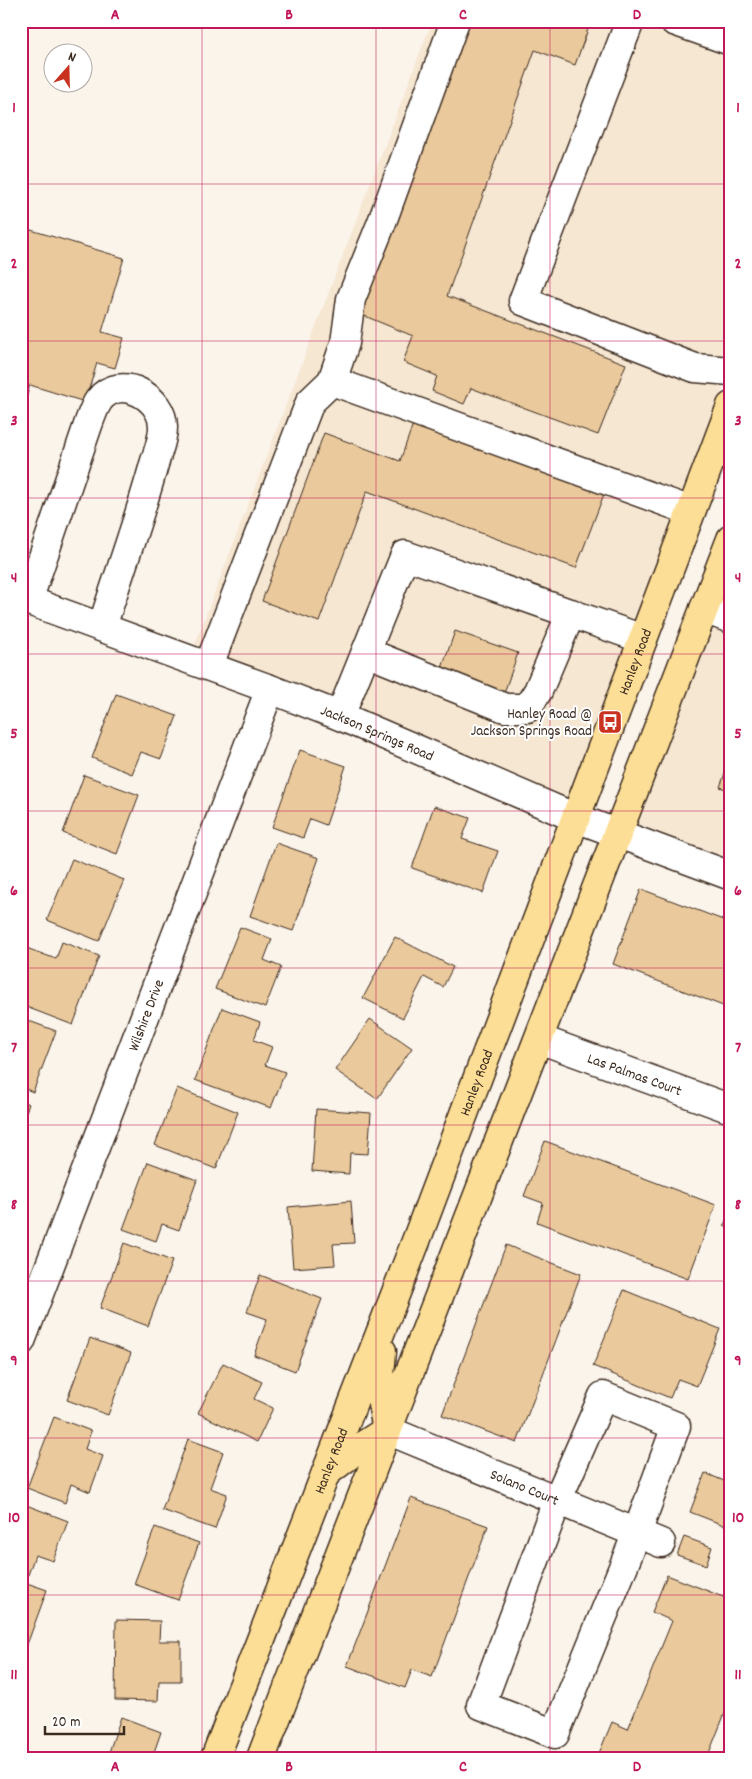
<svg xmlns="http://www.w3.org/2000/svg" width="752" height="1779" viewBox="0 0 752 1779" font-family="Dekko,sans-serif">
<rect width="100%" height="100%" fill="#fbf4eb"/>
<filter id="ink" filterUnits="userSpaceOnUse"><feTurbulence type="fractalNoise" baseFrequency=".02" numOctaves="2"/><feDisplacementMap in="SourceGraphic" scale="10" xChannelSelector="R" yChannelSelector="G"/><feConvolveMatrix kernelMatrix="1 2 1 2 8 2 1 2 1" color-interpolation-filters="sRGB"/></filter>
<g filter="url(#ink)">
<g fill="#f6e7d3">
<path d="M 432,21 L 713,21 L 731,27 L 730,369 L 569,799 L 346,702 L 195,644 Z"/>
<path d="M 731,577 L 731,859 L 637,824 Z"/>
</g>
<g fill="#eac99c" stroke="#3b2a1e">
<path d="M 463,21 L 591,21 L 575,65 L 535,50 L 447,296 L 626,364 L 598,435 L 471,388 L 464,404 L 432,391 L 437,376 L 403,362 L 413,336 L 355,312 Z"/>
<path d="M 21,227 L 124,258 L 102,332 L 124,338 L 115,368 L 97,363 L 85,402 L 30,385 L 24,405 L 21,404 Z"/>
<path d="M 413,424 L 604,494 L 576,568 L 367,491 L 319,622 L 262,601 L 324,433 L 400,461 Z"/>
<path d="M 455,631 L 518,653 L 504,693 L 441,671 Z"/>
<path d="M 116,694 L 177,716 L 161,759 L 141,752 L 132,774 L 92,758 Z"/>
<path d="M 300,750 L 346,766 L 326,825 L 310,819 L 303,838 L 272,827 Z"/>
<path d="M 731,757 L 731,791 L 720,787 Z"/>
<path d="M 84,775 L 139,795 L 117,854 L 63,833 Z"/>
<path d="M 434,806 L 470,818 L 462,839 L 498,851 L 483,893 L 412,868 Z"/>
<path d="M 276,843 L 319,858 L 293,931 L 250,916 Z"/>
<path d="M 72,859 L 124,880 L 99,941 L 47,920 Z"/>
<path d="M 641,889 L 731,923 L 731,1009 L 613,964 Z"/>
<path d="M 240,927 L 272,939 L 264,960 L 281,967 L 265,1008 L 215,989 Z"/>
<path d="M 395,937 L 453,967 L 443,987 L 424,977 L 403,1018 L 363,998 Z"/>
<path d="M 62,942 L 99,956 L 73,1025 L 21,1005 L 24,987 L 21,986 L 21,946 L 56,959 Z"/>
<path d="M 222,1008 L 260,1022 L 254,1040 L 272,1047 L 265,1065 L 285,1072 L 271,1108 L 195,1080 Z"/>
<path d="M 21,1018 L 56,1031 L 33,1092 L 21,1087 Z"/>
<path d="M 370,1019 L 412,1048 L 377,1099 L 335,1070 Z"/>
<path d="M 177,1088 L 238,1112 L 216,1169 L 155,1145 Z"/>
<path d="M 21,1101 L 29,1104 L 21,1125 Z"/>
<path d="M 316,1109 L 371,1113 L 368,1154 L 350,1153 L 349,1174 L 312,1171 Z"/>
<path d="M 545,1141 L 716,1205 L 688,1279 L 537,1222 L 543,1203 L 524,1196 Z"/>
<path d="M 148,1162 L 197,1180 L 179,1230 L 162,1224 L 156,1241 L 123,1229 Z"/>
<path d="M 351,1201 L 354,1243 L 333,1244 L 335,1265 L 293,1268 L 288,1207 Z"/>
<path d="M 731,1209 L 731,1228 L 724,1225 Z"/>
<path d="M 124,1243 L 172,1261 L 148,1326 L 100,1308 Z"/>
<path d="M 506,1245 L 581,1274 L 517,1443 L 442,1415 Z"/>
<path d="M 260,1275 L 322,1299 L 295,1371 L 254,1355 L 267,1319 L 247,1312 Z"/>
<path d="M 624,1290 L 720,1329 L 697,1386 L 678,1379 L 670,1398 L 593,1366 Z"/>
<path d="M 90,1338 L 131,1353 L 108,1415 L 67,1400 Z"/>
<path d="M 223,1363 L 262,1382 L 254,1399 L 273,1408 L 257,1442 L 198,1413 Z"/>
<path d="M 54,1417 L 91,1431 L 85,1449 L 103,1456 L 90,1492 L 71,1484 L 65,1503 L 27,1488 Z"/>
<path d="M 188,1439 L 223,1452 L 210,1488 L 227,1494 L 215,1529 L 162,1510 Z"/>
<path d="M 705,1473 L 729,1483 L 731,1478 L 731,1528 L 690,1512 Z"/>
<path d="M 411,1498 L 488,1526 L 432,1677 L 412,1670 L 405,1688 L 347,1666 Z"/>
<path d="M 21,1503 L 68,1521 L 53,1561 L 35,1555 L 28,1575 L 21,1573 Z"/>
<path d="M 155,1527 L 199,1543 L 178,1600 L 134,1584 Z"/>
<path d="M 684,1537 L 712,1547 L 706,1565 L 677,1555 Z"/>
<path d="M 667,1575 L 731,1600 L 731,1698 L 707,1758 L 597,1758 L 612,1722 L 628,1729 L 672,1621 L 652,1612 Z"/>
<path d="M 21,1581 L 47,1590 L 21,1661 Z"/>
<path d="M 116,1620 L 160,1621 L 159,1641 L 181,1641 L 181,1681 L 159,1681 L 158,1701 L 115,1700 Z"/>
<path d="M 121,1717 L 161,1732 L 152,1758 L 107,1758 Z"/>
</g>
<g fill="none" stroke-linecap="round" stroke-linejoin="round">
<defs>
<g id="minor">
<path d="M 630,21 L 523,301 L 695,368 L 731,371"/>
<path d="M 674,21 L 731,41"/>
<path d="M 332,381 L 345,343 L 351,299 L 382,222 L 455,21"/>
<path id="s1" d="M 21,598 L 270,689 L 340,716 L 576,818 L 731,876"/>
<path d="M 28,601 L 88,425 C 91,417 94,407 99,400 C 120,373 164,397 163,428 C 163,441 156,456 153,468 C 138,522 119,574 102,627"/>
<path d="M 704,609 L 731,619"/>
<path d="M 366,652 L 505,708 L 527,708 L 538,691 L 571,613"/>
<path d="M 209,665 L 310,402 L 332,381 L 691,511"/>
<path d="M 340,716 L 405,555 L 643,639"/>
<path id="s2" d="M 539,1039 L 731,1109"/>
<path id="s3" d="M 21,1341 L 270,689"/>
<path d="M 603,1396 L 676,1426 L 637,1533 L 555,1734 L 481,1705 L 557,1501 Z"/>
<path id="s4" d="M 387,1430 L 661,1543"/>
</g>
<g id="major">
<path d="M 326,1473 L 356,1450 L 387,1430 L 379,1387 L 382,1351"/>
<path id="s5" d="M 215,1758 L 416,1241 L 731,406"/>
<path d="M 261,1758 L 731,539"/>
</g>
</defs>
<use href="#minor" stroke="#3b2a1e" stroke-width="31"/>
<use href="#major" stroke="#3b2a1e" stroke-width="31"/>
<use href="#minor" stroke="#fff" stroke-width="28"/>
<use href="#major" stroke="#fdde96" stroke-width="28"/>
</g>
</g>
<path fill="none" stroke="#c2185b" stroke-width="1" stroke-opacity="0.55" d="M 202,21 L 202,1758M 376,21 L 376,1758M 550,21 L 550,1758M 21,184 L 731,184M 21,341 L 731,341M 21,498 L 731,498M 21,654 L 731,654M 21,811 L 731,811M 21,968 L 731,968M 21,1125 L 731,1125M 21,1281 L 731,1281M 21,1438 L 731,1438M 21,1595 L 731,1595"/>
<defs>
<symbol id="bus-square" viewBox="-11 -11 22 22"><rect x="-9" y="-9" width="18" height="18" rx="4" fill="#c8321e" stroke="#fff"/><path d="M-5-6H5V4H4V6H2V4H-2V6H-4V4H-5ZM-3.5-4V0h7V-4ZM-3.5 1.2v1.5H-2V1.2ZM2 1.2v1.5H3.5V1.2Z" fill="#fff"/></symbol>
</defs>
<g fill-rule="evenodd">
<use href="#bus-square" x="596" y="708" width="28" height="28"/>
</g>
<g text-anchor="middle" stroke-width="4" stroke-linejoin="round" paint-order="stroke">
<g font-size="15" fill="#3b2a1e" stroke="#fff">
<text dy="5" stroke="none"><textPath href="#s5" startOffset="1174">Hanley Road</textPath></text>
<text dy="5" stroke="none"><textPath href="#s1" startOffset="381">Jackson Springs Road</textPath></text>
<text dy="5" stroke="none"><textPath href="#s3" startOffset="349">Wilshire Drive</textPath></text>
<text dy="5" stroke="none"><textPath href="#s2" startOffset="102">Las Palmas Court</textPath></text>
<text dy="5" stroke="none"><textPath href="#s5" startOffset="724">Hanley Road</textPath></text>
<text dy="5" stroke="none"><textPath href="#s5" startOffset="319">Hanley Road</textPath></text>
<text dy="5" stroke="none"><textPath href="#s4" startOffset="149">Solano Court</textPath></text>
</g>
<g font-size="15" fill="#3b2a1e" stroke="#fff" text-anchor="end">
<text x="592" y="718">Hanley Road @<tspan x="592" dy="17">Jackson Springs Road</tspan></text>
</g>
</g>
<rect width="752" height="1779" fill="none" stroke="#fff" stroke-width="55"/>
<g transform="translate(68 68) rotate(20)"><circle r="24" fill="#ffffff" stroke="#b1aaa5"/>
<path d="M0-4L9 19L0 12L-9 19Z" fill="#c8321e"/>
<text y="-8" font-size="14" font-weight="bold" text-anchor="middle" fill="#3b2a1e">N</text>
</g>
<path d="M45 1726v8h79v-8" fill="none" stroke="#3b2a1e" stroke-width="2.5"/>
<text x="52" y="1726" font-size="15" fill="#3b2a1e" stroke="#ffffff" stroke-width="4" paint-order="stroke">20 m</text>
<rect x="28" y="28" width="696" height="1724" fill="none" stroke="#c2185b" stroke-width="2"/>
<g font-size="16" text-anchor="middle" font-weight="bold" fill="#c2185b">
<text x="115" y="19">A</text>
<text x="289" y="19">B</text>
<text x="463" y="19">C</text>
<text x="637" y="19">D</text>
<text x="14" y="112">1</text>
<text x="738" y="112">1</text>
<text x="14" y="268">2</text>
<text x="738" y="268">2</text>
<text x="14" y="425">3</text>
<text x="738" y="425">3</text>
<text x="14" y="582">4</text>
<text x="738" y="582">4</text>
<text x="14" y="738">5</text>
<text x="738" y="738">5</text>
<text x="14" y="895">6</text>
<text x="738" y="895">6</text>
<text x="14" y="1052">7</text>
<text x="738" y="1052">7</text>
<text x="14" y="1209">8</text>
<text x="738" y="1209">8</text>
<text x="14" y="1365">9</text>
<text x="738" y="1365">9</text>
<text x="14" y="1522">10</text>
<text x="738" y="1522">10</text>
<text x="14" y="1679">11</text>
<text x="738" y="1679">11</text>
<text x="115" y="1771">A</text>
<text x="289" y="1771">B</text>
<text x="463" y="1771">C</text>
<text x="637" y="1771">D</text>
</g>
</svg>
